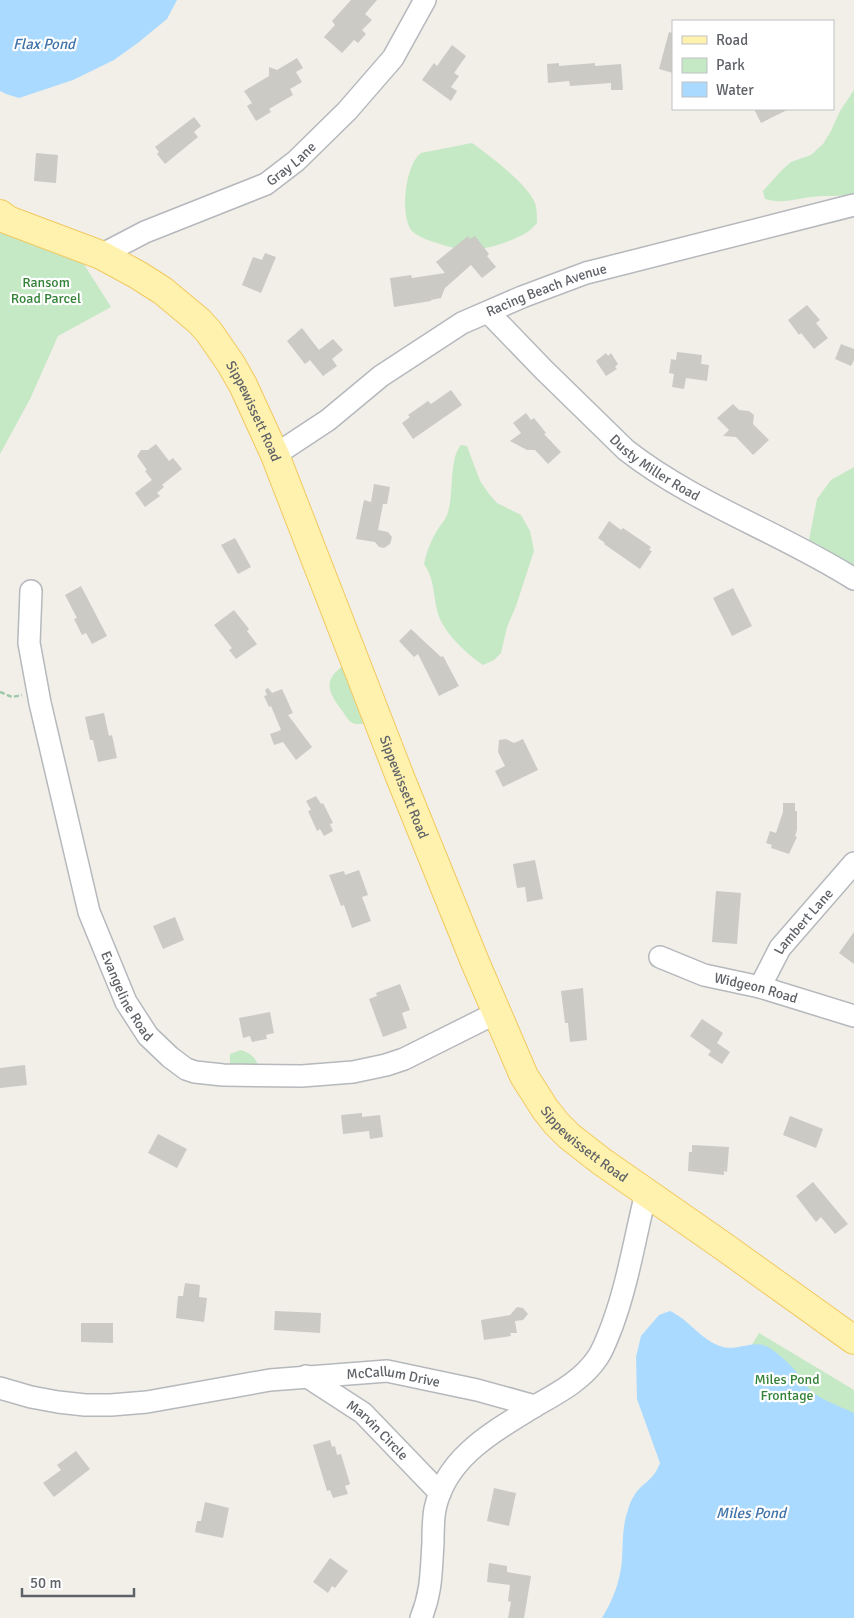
<svg xmlns="http://www.w3.org/2000/svg" width="854" height="1618" viewBox="0 0 854 1618" font-family="Signika,sans-serif">
<rect width="100%" height="100%" fill="#f1efe8"/>
<g fill="#c5e8c5">
<path d="M 854,90 L 854,194 C 840,197 826,195 811,197 C 794,199 783,204 765,199 L 763,191 L 782,170 L 791,162 L 811,155 L 823,144 L 831,131 L 840,111 Z"/>
<path d="M 472,143 C 488,154 528,185 535,203 C 537,210 537,215 537,223 C 534,226 530,231 526,233 C 512,241 491,248 475,250 C 463,251 449,247 437,243 C 430,241 419,237 413,232 C 399,219 405,164 421,153 Z"/>
<path d="M 0,223 L 68,239 L 111,307 L 58,336 L 30,399 L 0,454 Z"/>
<path d="M 461,445 L 467,446 L 480,481 L 489,494 L 497,503 L 521,515 L 530,531 L 534,551 L 516,606 L 507,627 L 501,653 L 494,660 L 483,665 C 468,655 451,639 442,623 C 432,605 437,582 424,564 C 427,551 431,540 438,529 C 442,523 447,518 448,512 C 454,494 449,458 461,445 Z"/>
<path d="M 854,467 L 854,565 L 809,540 L 817,499 L 831,480 Z"/>
<path d="M 343,666 L 370,723 C 364,723 356,726 351,722 C 347,719 344,713 341,709 C 328,692 323,680 343,666 Z"/>
<path d="M 241,1050 C 250,1053 255,1057 258,1065 L 230,1065 L 230,1054 Z"/>
<path d="M 759,1333 L 854,1390 L 854,1464 L 726,1388 Z"/>
</g>
<g fill="#aadaff">
<path d="M 0,0 L 177,0 L 167,19 L 139,42 L 114,60 L 73,80 L 19,98 L 6,94 L 0,91 Z"/>
<path d="M 670,1311 C 690,1320 701,1341 723,1347 C 738,1351 754,1339 768,1347 C 778,1353 791,1365 799,1375 C 802,1378 804,1384 807,1387 C 818,1399 839,1406 854,1413 L 854,1618 L 602,1618 C 613,1600 620,1582 622,1560 C 623,1543 622,1527 628,1510 C 629,1506 631,1500 634,1496 C 642,1482 653,1482 660,1463 L 637,1399 L 636,1357 L 641,1336 L 659,1315 Z"/>
</g>
<g fill="#cccac5">
<path d="M 351,0 L 377,0 L 365,14 L 372,20 L 362,30 L 366,34 L 358,43 L 354,40 L 342,53 L 324,37 L 335,25 L 332,21 Z"/>
<path d="M 669,32 L 673,33 L 673,73 L 659,69 Z"/>
<path d="M 452,45 L 466,56 L 454,73 L 459,76 L 451,87 L 457,91 L 451,101 L 422,80 L 434,63 L 437,66 Z"/>
<path d="M 297,58 L 303,68 L 296,72 L 302,82 L 290,89 L 293,95 L 269,109 L 271,112 L 256,121 L 247,106 L 252,103 L 244,91 L 269,76 L 269,67 L 277,70 Z"/>
<path d="M 559,63 L 559,66 L 595,63 L 595,66 L 621,64 L 623,90 L 611,90 L 611,83 L 570,86 L 569,81 L 548,83 L 547,64 Z"/>
<path d="M 754,109 L 789,109 L 761,123 Z"/>
<path d="M 194,117 L 201,126 L 194,132 L 198,137 L 165,164 L 157,154 L 159,152 L 155,147 Z"/>
<path d="M 36,153 L 58,155 L 56,183 L 34,181 Z"/>
<path d="M 468,236 L 470,239 L 475,236 L 489,254 L 487,256 L 496,267 L 482,278 L 471,265 L 445,288 L 441,298 L 431,300 L 431,301 L 394,307 L 390,278 L 411,275 L 412,278 L 445,273 L 436,262 Z"/>
<path d="M 265,253 L 276,257 L 261,293 L 242,285 L 253,257 L 262,260 Z"/>
<path d="M 807,305 L 820,320 L 816,323 L 828,338 L 814,349 L 801,333 L 799,335 L 788,320 Z"/>
<path d="M 302,328 L 319,350 L 333,339 L 343,350 L 332,359 L 337,366 L 323,376 L 310,360 L 305,364 L 287,341 Z"/>
<path d="M 841,344 L 854,349 L 854,360 L 851,366 L 835,359 Z"/>
<path d="M 677,352 L 702,355 L 701,364 L 709,365 L 707,381 L 686,378 L 684,389 L 672,387 L 674,374 L 669,373 L 671,359 L 676,360 Z"/>
<path d="M 606,353 L 608,356 L 611,353 L 618,364 L 615,367 L 617,369 L 606,376 L 596,361 Z"/>
<path d="M 451,390 L 462,405 L 413,439 L 402,423 L 410,417 L 408,415 L 428,401 L 431,404 Z"/>
<path d="M 733,404 L 739,410 L 749,411 L 754,415 L 753,424 L 769,440 L 753,455 L 736,437 L 723,436 L 729,430 L 717,418 Z"/>
<path d="M 526,413 L 531,420 L 534,418 L 546,433 L 544,434 L 561,452 L 548,464 L 535,450 L 527,450 L 510,441 L 521,433 L 513,423 Z"/>
<path d="M 156,444 L 169,461 L 173,458 L 182,469 L 162,485 L 164,487 L 157,493 L 160,496 L 145,507 L 135,493 L 152,480 L 145,471 L 147,470 L 137,456 L 141,450 L 148,450 Z"/>
<path d="M 374,484 L 390,487 L 387,504 L 383,504 L 378,530 L 388,532 L 392,537 L 390,544 L 384,548 L 379,547 L 375,542 L 356,539 L 364,500 L 371,502 Z"/>
<path d="M 609,521 L 621,530 L 623,528 L 651,547 L 649,550 L 652,551 L 640,569 L 604,544 L 605,543 L 598,538 Z"/>
<path d="M 235,538 L 251,567 L 238,574 L 221,545 Z"/>
<path d="M 81,586 L 107,636 L 92,644 L 86,633 L 82,635 L 74,619 L 77,618 L 65,595 Z"/>
<path d="M 733,588 L 752,626 L 732,636 L 713,598 Z"/>
<path d="M 234,610 L 249,629 L 247,631 L 257,644 L 236,659 L 229,650 L 232,648 L 214,625 Z"/>
<path d="M 411,629 L 441,657 L 443,656 L 459,686 L 439,696 L 418,654 L 414,657 L 399,641 Z"/>
<path d="M 268,688 L 272,693 L 282,689 L 293,713 L 288,715 L 312,747 L 296,760 L 283,742 L 274,745 L 270,734 L 281,730 L 271,706 L 269,707 L 264,696 L 267,695 L 265,690 Z"/>
<path d="M 104,713 L 109,736 L 112,735 L 117,758 L 98,762 L 93,740 L 90,740 L 85,717 Z"/>
<path d="M 506,739 L 514,743 L 523,739 L 538,770 L 503,787 L 495,771 L 505,766 L 498,752 L 499,740 Z"/>
<path d="M 316,796 L 321,804 L 323,803 L 333,823 L 330,824 L 333,831 L 324,836 L 320,829 L 317,831 L 308,811 L 311,810 L 306,801 Z"/>
<path d="M 783,803 L 795,803 L 795,811 L 797,811 L 797,830 L 795,836 L 797,837 L 789,854 L 771,848 L 772,845 L 766,843 L 770,831 L 776,833 L 783,812 Z"/>
<path d="M 535,860 L 543,899 L 527,902 L 525,887 L 517,888 L 513,864 Z"/>
<path d="M 359,870 L 368,895 L 362,897 L 371,921 L 352,928 L 344,905 L 341,906 L 329,875 L 344,871 L 345,875 Z"/>
<path d="M 716,891 L 741,893 L 737,944 L 712,942 Z"/>
<path d="M 175,917 L 184,940 L 163,949 L 153,926 Z"/>
<path d="M 854,932 L 854,964 L 839,953 Z"/>
<path d="M 400,984 L 410,1010 L 402,1013 L 407,1028 L 383,1037 L 369,999 L 377,996 L 376,993 Z"/>
<path d="M 583,988 L 587,1040 L 570,1042 L 568,1023 L 565,1023 L 561,991 Z"/>
<path d="M 270,1012 L 274,1033 L 266,1035 L 267,1039 L 252,1042 L 250,1036 L 243,1038 L 239,1018 Z"/>
<path d="M 702,1019 L 723,1033 L 717,1043 L 730,1052 L 722,1064 L 708,1055 L 711,1051 L 690,1036 Z"/>
<path d="M 25,1065 L 27,1085 L 0,1088 L 0,1068 Z"/>
<path d="M 362,1113 L 362,1117 L 380,1115 L 383,1137 L 370,1139 L 369,1131 L 343,1134 L 341,1115 Z"/>
<path d="M 790,1116 L 823,1129 L 816,1148 L 783,1135 Z"/>
<path d="M 158,1134 L 187,1149 L 177,1168 L 148,1153 Z"/>
<path d="M 692,1145 L 729,1147 L 727,1172 L 724,1171 L 724,1175 L 688,1171 L 689,1152 L 692,1152 Z"/>
<path d="M 813,1182 L 848,1224 L 835,1234 L 821,1217 L 816,1222 L 796,1196 Z"/>
<path d="M 185,1283 L 200,1285 L 199,1297 L 207,1298 L 204,1322 L 176,1318 L 178,1296 L 183,1296 Z"/>
<path d="M 517,1307 L 523,1308 L 528,1314 L 523,1320 L 515,1321 L 517,1333 L 510,1333 L 511,1336 L 484,1340 L 481,1320 L 510,1315 Z"/>
<path d="M 275,1311 L 321,1313 L 320,1333 L 274,1330 Z"/>
<path d="M 81,1323 L 113,1323 L 113,1343 L 81,1342 Z"/>
<path d="M 330,1440 L 332,1447 L 335,1446 L 337,1455 L 341,1454 L 350,1484 L 345,1486 L 348,1494 L 333,1498 L 330,1490 L 327,1491 L 313,1445 Z"/>
<path d="M 76,1451 L 90,1469 L 54,1497 L 43,1483 L 61,1470 L 57,1465 Z"/>
<path d="M 494,1488 L 516,1493 L 509,1526 L 487,1521 Z"/>
<path d="M 205,1502 L 229,1508 L 223,1538 L 195,1532 L 197,1521 L 201,1521 Z"/>
<path d="M 330,1558 L 348,1571 L 335,1588 L 332,1586 L 328,1593 L 313,1582 Z"/>
<path d="M 489,1563 L 507,1566 L 507,1572 L 531,1576 L 524,1618 L 508,1618 L 511,1602 L 508,1601 L 510,1585 L 487,1582 Z"/>
</g>
<g fill="none" stroke-linecap="round" stroke-linejoin="round">
<defs>
<g id="minor">
<path id="s1" d="M 101,255 L 145,232 L 266,184 L 296,161 L 347,111 L 393,58 L 425,0"/>
<path id="s2" d="M 488,312 L 544,370 L 626,450 C 695,504 780,532 854,579"/>
<path id="s3" d="M 275,455 L 328,420 L 381,376 L 462,323 L 522,297 L 586,273 L 854,205"/>
<path id="s4" d="M 31,591 L 29,643 L 40,703 L 89,912 L 126,1002 L 148,1036 L 170,1057 L 186,1069 L 195,1072 L 223,1075 L 302,1076 L 353,1072 L 386,1065 L 404,1059 L 496,1013"/>
<path id="s5" d="M 660,957 L 704,975 L 760,987 L 854,1016"/>
<path id="s6" d="M 760,987 L 780,948 L 854,863"/>
<path id="s7" d="M 306,1376 L 363,1413 L 440,1493"/>
<path id="s8" d="M 0,1388 L 31,1397 L 58,1402 L 85,1405 L 111,1405 L 147,1402 L 270,1380 L 387,1371 L 477,1390 L 535,1406 C 558,1393 583,1380 598,1357 C 604,1348 608,1336 612,1326 C 628,1283 635,1237 646,1193"/>
<path d="M 421,1618 C 432,1591 431,1571 433,1543 C 433,1532 433,1520 435,1509 C 446,1457 493,1432 535,1406"/>
</g>
<g id="major">
<path id="s9" d="M 0,214 L 8,220 L 101,255 L 138,275 L 163,291 L 199,321 L 209,332 L 231,364 L 243,385 L 275,455 L 400,777 L 475,962 L 524,1076 L 545,1109 L 556,1123 L 569,1136 L 601,1161 L 723,1246 L 854,1340"/>
</g>
</defs>
<use href="#minor" stroke="#b5b8bc" stroke-width="24"/>
<use href="#major" stroke="#f2c960" stroke-width="30"/>
<path stroke="#9cc7a9" stroke-width="2.5" stroke-dasharray="5 2.5" stroke-linecap="butt" d="M 0,692 L 12,697 L 22,695"/>
<use href="#minor" stroke="#fff" stroke-width="21"/>
<use href="#major" stroke="#fff2af" stroke-width="28"/>
</g>
<g text-anchor="middle" stroke-width="4.5" stroke-linejoin="round" paint-order="stroke">
<g font-size="14" fill="#5f6368" stroke="#fff">
<text dy="5" stroke="none"><textPath href="#s1" startOffset="212">Gray Lane</textPath></text>
<text dy="5" stroke="none"><textPath href="#s3" startOffset="320">Racing Beach Avenue</textPath></text>
<text dy="5" stroke="none"><textPath href="#s9" startOffset="334">Sippewissett Road</textPath></text>
<text dy="5" stroke="none"><textPath href="#s2" startOffset="229">Dusty Miller Road</textPath></text>
<text dy="5" stroke="none"><textPath href="#s9" startOffset="739">Sippewissett Road</textPath></text>
<text dy="5" stroke="none"><textPath href="#s6" startOffset="79">Lambert Lane</textPath></text>
<text dy="5" stroke="none"><textPath href="#s5" startOffset="101">Widgeon Road</textPath></text>
<text dy="5" stroke="none"><textPath href="#s4" startOffset="420">Evangeline Road</textPath></text>
<text dy="5" stroke="none"><textPath href="#s9" startOffset="1144">Sippewissett Road</textPath></text>
<text dy="5" stroke="none"><textPath href="#s8" startOffset="398">McCallum Drive</textPath></text>
<text dy="5" stroke="none"><textPath href="#s7" startOffset="90">Marvin Circle</textPath></text>
</g>
<g font-size="14" fill="#348238" stroke="#fff">
<text x="46" y="287">Ransom<tspan x="46" dy="16">Road Parcel</tspan></text>
<text x="787" y="1384">Miles Pond<tspan x="787" dy="16">Frontage</tspan></text>
</g>
<g font-size="15" font-style="italic" fill="#4174aa" stroke="#fff">
<text x="44" y="49">Flax Pond</text>
<text x="751" y="1518">Miles Pond</text>
</g>
</g>
<rect x="672" y="20" width="162" height="90" fill="#ffffff" stroke="#bfc1c3"/>
<rect x="682" y="36" width="25" height="8" fill="#fff2af" stroke="#bfc1c3"/>
<text x="716" y="45" font-size="15" fill="#5f6368">Road</text>
<rect x="682" y="58" width="25" height="15" fill="#c5e8c5" stroke="#bfc1c3"/>
<text x="716" y="70" font-size="15" fill="#5f6368">Park</text>
<rect x="682" y="82" width="25" height="15" fill="#aadaff" stroke="#bfc1c3"/>
<text x="716" y="95" font-size="15" fill="#5f6368">Water</text>
<path d="M22 1588v8h112v-8" fill="none" stroke="#5f6368" stroke-width="2.5"/>
<text x="30" y="1588" font-size="15" fill="#5f6368" stroke="#ffffff" stroke-width="4" paint-order="stroke">50 m</text>
</svg>
